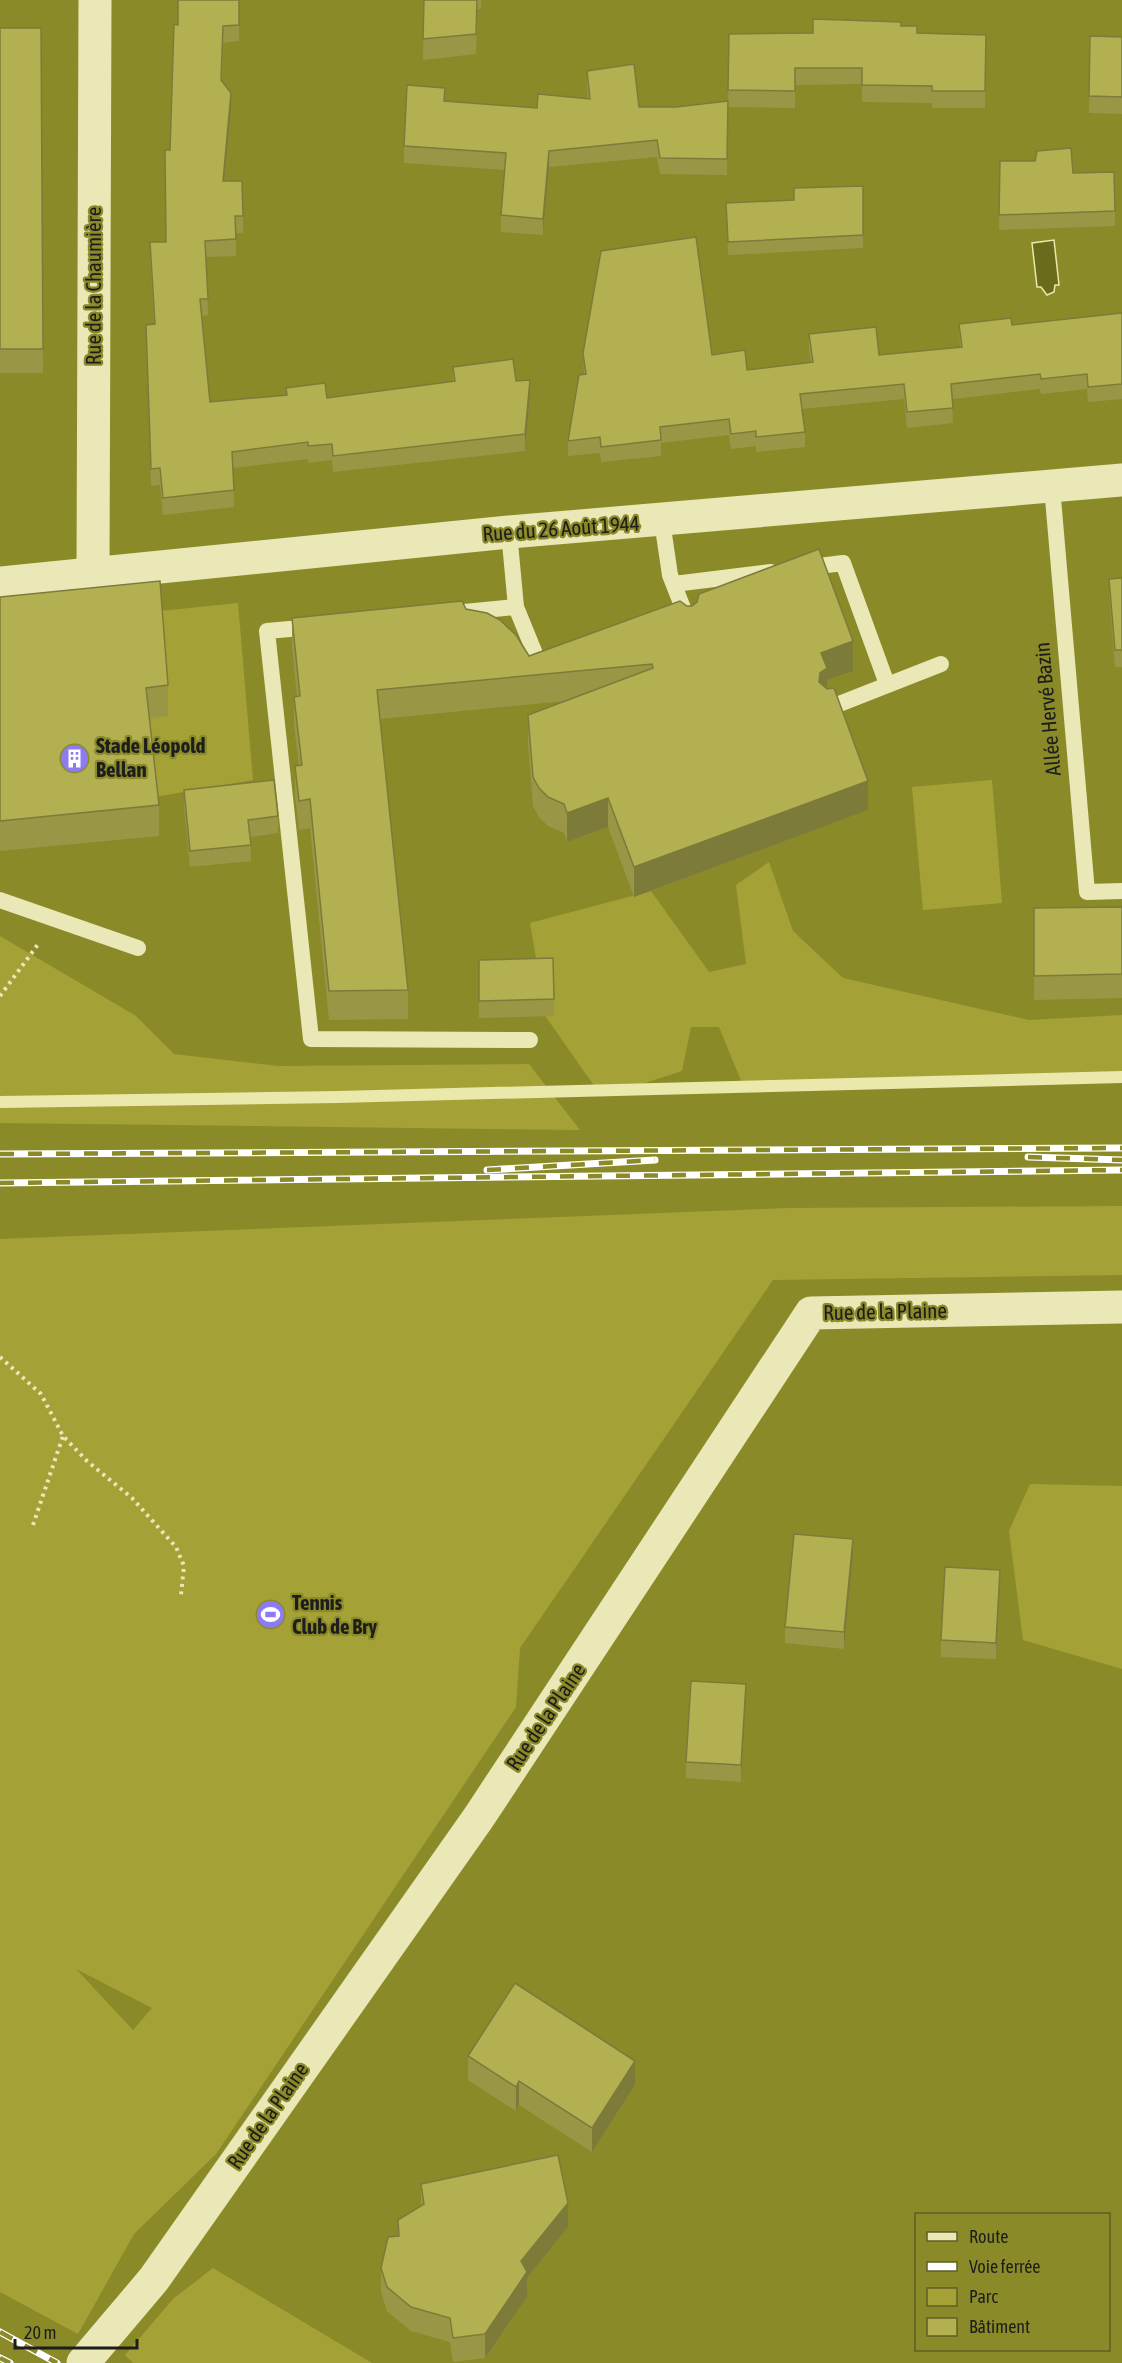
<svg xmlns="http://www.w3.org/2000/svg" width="1122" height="2363" viewBox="0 0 1122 2363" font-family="'Asap Condensed',sans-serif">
<rect width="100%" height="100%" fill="#8b8a28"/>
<g fill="#a4a236" fill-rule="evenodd">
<path d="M 238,603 L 253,780 L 155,797 L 146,718 L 168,715 L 160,611 Z"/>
<path d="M 992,780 L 1002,903 L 923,910 L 912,787 Z"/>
<path d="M 769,862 L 793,931 L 843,978 L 1029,1020 L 1122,1015 L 1122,1082 L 744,1088 L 719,1027 L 691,1027 L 682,1071 L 602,1097 L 546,1017 L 530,923 L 651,891 L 709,972 L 746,964 L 736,885 Z"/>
<path d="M 0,936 L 136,1016 L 174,1054 L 278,1066 L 529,1064 L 580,1130 L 0,1123 Z"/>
<path d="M 1122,1206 L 1122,1275 L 773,1280 L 520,1648 L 516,1707 L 216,2154 L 134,2234 L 78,2334 L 0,2292 L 0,1239 L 789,1208 ZM 77,1970 L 78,1970 L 152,2008 L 133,2030 Z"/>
<path d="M 1030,1484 L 1122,1486 L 1122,1669 L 1023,1640 L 1009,1531 Z"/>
<path d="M 213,2268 L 372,2363 L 133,2363 L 125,2355 L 173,2299 Z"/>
</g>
<path fill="#6b6b1c" stroke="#eae8ab" stroke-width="1.5" d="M 1054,240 L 1059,285 L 1055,285 L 1054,292 L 1047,295 L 1041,287 L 1037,287 L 1032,243 Z"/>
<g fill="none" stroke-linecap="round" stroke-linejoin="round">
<path stroke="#eae8ab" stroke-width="12" d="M 0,1102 L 338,1097 L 1122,1077"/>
<g stroke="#e9e8b6" stroke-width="4" stroke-dasharray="3 4.5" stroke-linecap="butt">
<path d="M 0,996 L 39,943"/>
<path d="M 0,1357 L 41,1394 L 63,1436 L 87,1461 L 132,1498 L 176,1547 L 184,1566 L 181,1595"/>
<path d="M 33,1525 L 63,1436"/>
</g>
<g stroke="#e9e8b6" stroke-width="16">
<path d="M 1052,487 L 1087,892 L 1122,891"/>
<path d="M 662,521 L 670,575 L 688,621"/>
<path d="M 509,532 L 516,607 L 538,661"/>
<path d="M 803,568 L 843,563 L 887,684"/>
<path d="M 674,584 L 771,572"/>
<path d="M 454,613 L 516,607"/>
<path d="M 312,627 L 267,631 L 311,1039 L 530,1040"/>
<path d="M 829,708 L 941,664"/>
<path d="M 0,900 L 138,948"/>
</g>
<g stroke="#e9e8b6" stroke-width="33">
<path d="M 93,572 L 95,0"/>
<path d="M 0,583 L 509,532 L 1122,480"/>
<path d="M 83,2363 L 154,2279 L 479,1817 L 811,1313 L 1122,1307"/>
</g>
<defs>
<g id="rail">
<path d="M 0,1154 L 1122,1148"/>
<path d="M 1028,1157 L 1122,1160"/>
<path d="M 487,1170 L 655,1160"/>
<path d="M 0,1183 L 1122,1170"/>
<path d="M 0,2332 L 57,2363"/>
<path d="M 0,2358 L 10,2363"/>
</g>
</defs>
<use href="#rail" stroke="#fff" stroke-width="7"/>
<use href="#rail" stroke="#8b8a28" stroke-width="4.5" stroke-dasharray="14" stroke-linecap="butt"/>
</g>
<g fill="#999746">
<path d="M 239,0 L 239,41 L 223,43 L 222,81 L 231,110 L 225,181 L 243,216 L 243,233 L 236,233 L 236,256 L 206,257 L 208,315 L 202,316 L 210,402 L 286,395 L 286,388 L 327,398 L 453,381 L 453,367 L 516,381 L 530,396 L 525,451 L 333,472 L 332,460 L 308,463 L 308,459 L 233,468 L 234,507 L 163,515 L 160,485 L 151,486 L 146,325 L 154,324 L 150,259 L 150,242 L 166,242 L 170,150 L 178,25 Z"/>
<path d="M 424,0 L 481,0 L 481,9 L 477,9 L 476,54 L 423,60 Z"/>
<path d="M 901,26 L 917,33 L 986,35 L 985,108 L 932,108 L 932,103 L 862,102 L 862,84 L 795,85 L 795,108 L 728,107 L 729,34 L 813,33 Z"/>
<path d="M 0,28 L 41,28 L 43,373 L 0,373 Z"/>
<path d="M 1090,36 L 1122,37 L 1122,114 L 1089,113 Z"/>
<path d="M 587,71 L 639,107 L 676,107 L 728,101 L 727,175 L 660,174 L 657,157 L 549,167 L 543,235 L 501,232 L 501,215 L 505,170 L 404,163 L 404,146 L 445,101 L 537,108 L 588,99 L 587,88 Z"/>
<path d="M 1000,161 L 1073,173 L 1114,172 L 1115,226 L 999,230 Z"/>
<path d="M 863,186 L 863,248 L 728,255 L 726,203 L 794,200 Z"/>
<path d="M 1122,313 L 1122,399 L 1088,402 L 1087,389 L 1041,394 L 1040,389 L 952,399 L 953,423 L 907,428 L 904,399 L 802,409 L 805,432 L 805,447 L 756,452 L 756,446 L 731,449 L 729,435 L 661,443 L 661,456 L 601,462 L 600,453 L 568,456 L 568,441 L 584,375 L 583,353 L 712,355 L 747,370 L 811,362 L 809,350 L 809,334 L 879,355 L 960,347 L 959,324 L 1012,325 Z"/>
<path d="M 1122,578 L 1122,667 L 1115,667 L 1109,595 L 1109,579 Z"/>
<path d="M 0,597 L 168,685 L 168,716 L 149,718 L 159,805 L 159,836 L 0,851 Z"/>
<path d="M 687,606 L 853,671 L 827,680 L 827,689 L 868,810 L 634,897 L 608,827 L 567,842 L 564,833 L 548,826 L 539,817 L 533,806 L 528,744 L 528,715 L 565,701 L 380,719 L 408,990 L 408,1019 L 329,1020 L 310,828 L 299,830 L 295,795 L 295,766 L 299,765 L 294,726 L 294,697 L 297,696 L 292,647 L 292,618 L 466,609 L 529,656 Z"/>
<path d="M 184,790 L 278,816 L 278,833 L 250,837 L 251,861 L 190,867 L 184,807 Z"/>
<path d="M 1122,907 L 1122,998 L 1034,1000 L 1034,908 Z"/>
<path d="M 479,960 L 554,999 L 554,1016 L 479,1018 Z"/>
<path d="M 853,1556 L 844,1649 L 785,1643 L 785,1627 Z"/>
<path d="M 1000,1587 L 996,1659 L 941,1657 L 941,1640 Z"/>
<path d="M 746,1701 L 741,1782 L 686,1778 L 686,1762 Z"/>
<path d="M 468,2056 L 635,2085 L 592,2152 L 519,2105 L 516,2111 L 468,2080 Z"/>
<path d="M 421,2184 L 568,2227 L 527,2278 L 527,2297 L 485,2358 L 453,2362 L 450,2342 L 411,2331 L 387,2311 L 381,2292 L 381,2268 L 398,2236 L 398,2220 L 421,2205 Z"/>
</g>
<g fill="#7d7b39">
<path d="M 231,93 L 231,110 L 223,198 L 223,181 Z"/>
<path d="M 549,151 L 549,167 L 543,235 L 543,219 Z"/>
<path d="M 530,380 L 530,396 L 525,451 L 525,434 Z"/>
<path d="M 853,641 L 853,671 L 827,680 L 827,698 L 819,682 L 821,653 Z"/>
<path d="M 868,781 L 868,810 L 634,897 L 634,867 Z"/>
<path d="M 608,798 L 608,827 L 567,842 L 567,813 Z"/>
<path d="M 853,1539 L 853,1556 L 844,1649 L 844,1632 Z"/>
<path d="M 1000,1570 L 1000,1587 L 996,1659 L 996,1643 Z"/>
<path d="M 746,1684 L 746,1701 L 741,1782 L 741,1765 Z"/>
<path d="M 635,2061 L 635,2085 L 592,2152 L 592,2128 Z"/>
<path d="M 519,2081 L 519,2105 L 516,2111 L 516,2087 Z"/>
<path d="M 568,2203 L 568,2227 L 527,2278 L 527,2297 L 485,2358 L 485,2334 L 521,2261 Z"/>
</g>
<g fill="#b2b051" stroke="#7d7b39" stroke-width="1.5">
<path d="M 178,0 L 239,0 L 239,25 L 223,26 L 221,80 L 231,93 L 223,181 L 242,181 L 243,216 L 235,216 L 236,239 L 205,241 L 208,299 L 200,299 L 210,402 L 287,395 L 286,388 L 325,383 L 327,398 L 455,381 L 453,367 L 513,359 L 516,381 L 530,380 L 525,434 L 333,456 L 332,444 L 308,446 L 308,442 L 232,452 L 234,490 L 163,498 L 160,468 L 151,469 L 146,325 L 155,324 L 150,242 L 166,242 L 165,150 L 170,150 L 174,24 L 178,25 Z"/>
<path d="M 424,0 L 477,0 L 476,34 L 423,39 Z"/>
<path d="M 813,19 L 901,22 L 901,26 L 917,26 L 917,33 L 986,35 L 985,91 L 932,91 L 932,86 L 862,85 L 862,68 L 795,68 L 795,91 L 728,90 L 729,34 L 813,33 Z"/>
<path d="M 0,28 L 41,28 L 43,349 L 0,349 Z"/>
<path d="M 1090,36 L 1122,37 L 1122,97 L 1089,96 Z"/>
<path d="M 634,64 L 639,107 L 676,107 L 728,101 L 727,159 L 660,158 L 657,140 L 549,151 L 543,219 L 501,215 L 506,153 L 404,146 L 407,85 L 445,88 L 444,101 L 537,108 L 538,94 L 590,99 L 587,71 Z"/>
<path d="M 1071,148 L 1073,173 L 1114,172 L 1115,211 L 999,215 L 1000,161 L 1035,161 L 1037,151 Z"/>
<path d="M 863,186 L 863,235 L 728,242 L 726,203 L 794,200 L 794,188 Z"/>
<path d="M 696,237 L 712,355 L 745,350 L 747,370 L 813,362 L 809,334 L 876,327 L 879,355 L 962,347 L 959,324 L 1011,318 L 1012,325 L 1122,313 L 1122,384 L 1088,387 L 1087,374 L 1041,379 L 1040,374 L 951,384 L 953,408 L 907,412 L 904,384 L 800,394 L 805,432 L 756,437 L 756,431 L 731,434 L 729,419 L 660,427 L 661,440 L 601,447 L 600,437 L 568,441 L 579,375 L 586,374 L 583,353 L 601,251 Z"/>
<path d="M 819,549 L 853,641 L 821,653 L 827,668 L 820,673 L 819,682 L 827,689 L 834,688 L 868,781 L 634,867 L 608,798 L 567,813 L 564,804 L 548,797 L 539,788 L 533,777 L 528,715 L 653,668 L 652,664 L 377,690 L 408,990 L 329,991 L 310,799 L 299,801 L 295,766 L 302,765 L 294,697 L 300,696 L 292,618 L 462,601 L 466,609 L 487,613 L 500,620 L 516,635 L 529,656 L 680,601 L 687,606 L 692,606 L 697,602 L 699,594 Z"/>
<path d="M 1122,578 L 1122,650 L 1115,650 L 1109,579 Z"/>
<path d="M 160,581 L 168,685 L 146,688 L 159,805 L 0,821 L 0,597 Z"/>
<path d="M 274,780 L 278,816 L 248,820 L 251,845 L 190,851 L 184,790 Z"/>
<path d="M 1122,907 L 1122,974 L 1034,976 L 1034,908 Z"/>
<path d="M 553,958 L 554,999 L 479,1001 L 479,960 Z"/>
<path d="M 794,1534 L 853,1539 L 844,1632 L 785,1627 Z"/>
<path d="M 945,1567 L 1000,1570 L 996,1643 L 941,1640 Z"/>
<path d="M 691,1681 L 746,1684 L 741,1765 L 686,1762 Z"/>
<path d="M 515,1983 L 635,2061 L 592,2128 L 519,2081 L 516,2087 L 468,2056 Z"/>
<path d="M 558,2155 L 568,2203 L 521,2261 L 527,2272 L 485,2334 L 453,2338 L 450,2318 L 411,2307 L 387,2287 L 381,2268 L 388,2237 L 399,2236 L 398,2220 L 424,2204 L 421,2184 Z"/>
</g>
<defs>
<symbol id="building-disc" viewBox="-11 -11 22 22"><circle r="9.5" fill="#8d7cf1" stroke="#8b8a28"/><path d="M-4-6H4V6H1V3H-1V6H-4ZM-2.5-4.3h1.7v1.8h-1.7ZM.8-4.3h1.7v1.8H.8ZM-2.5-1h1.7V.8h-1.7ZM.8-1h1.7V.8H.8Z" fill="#fff"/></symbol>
<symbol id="stadium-disc" viewBox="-11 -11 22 22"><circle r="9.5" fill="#8d7cf1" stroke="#8b8a28"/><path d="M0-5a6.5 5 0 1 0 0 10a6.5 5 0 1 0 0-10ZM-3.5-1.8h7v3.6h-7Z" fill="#fff"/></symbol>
</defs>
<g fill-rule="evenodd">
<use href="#building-disc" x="58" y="742" width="33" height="33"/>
<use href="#stadium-disc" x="254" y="1598" width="33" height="33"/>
</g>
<g text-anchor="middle" stroke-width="4.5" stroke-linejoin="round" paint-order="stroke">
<g font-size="21" fill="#1d1d1d" stroke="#8b8a28">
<text transform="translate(94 286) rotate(-90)" y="7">Rue de la Chaumière</text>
<text transform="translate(561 529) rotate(-4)" y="7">Rue du 26 Août 1944</text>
<text transform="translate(1048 709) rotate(-95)" y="7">Allée Hervé Bazin</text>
<text transform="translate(885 1312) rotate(-1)" y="7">Rue de la Plaine</text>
<text transform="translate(546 1717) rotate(-56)" y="7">Rue de la Plaine</text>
<text transform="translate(268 2116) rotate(-55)" y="7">Rue de la Plaine</text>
</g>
<g font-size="21" font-weight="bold" fill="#1d1d1d" stroke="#8b8a28" text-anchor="start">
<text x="96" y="753">Stade Léopold<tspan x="96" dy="24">Bellan</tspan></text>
<text x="292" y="1610">Tennis<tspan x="292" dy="24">Club de Bry</tspan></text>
</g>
</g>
<rect x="915" y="2213" width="195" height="138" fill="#8b8a28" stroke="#5f5e24" stroke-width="1.5"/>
<rect x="927" y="2232" width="30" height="9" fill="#e9e8b6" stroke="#5f5e24" stroke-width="1.5"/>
<text x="969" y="2243" font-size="18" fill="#1d1d1d">Route</text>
<rect x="927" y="2262" width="30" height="9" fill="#ffffff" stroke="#5f5e24" stroke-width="1.5"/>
<text x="969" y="2273" font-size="18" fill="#1d1d1d">Voie ferrée</text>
<rect x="927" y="2288" width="30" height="18" fill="#a4a236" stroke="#5f5e24" stroke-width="1.5"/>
<text x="969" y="2303" font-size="18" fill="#1d1d1d">Parc</text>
<rect x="927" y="2318" width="30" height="18" fill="#b2b051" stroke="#5f5e24" stroke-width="1.5"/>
<text x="969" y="2333" font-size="18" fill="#1d1d1d">Bâtiment</text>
<path d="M15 2339v9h122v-9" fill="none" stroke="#1d1d1d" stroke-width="3"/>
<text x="24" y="2339" font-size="18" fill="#1d1d1d" stroke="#8b8a28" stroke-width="4.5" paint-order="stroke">20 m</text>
</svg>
